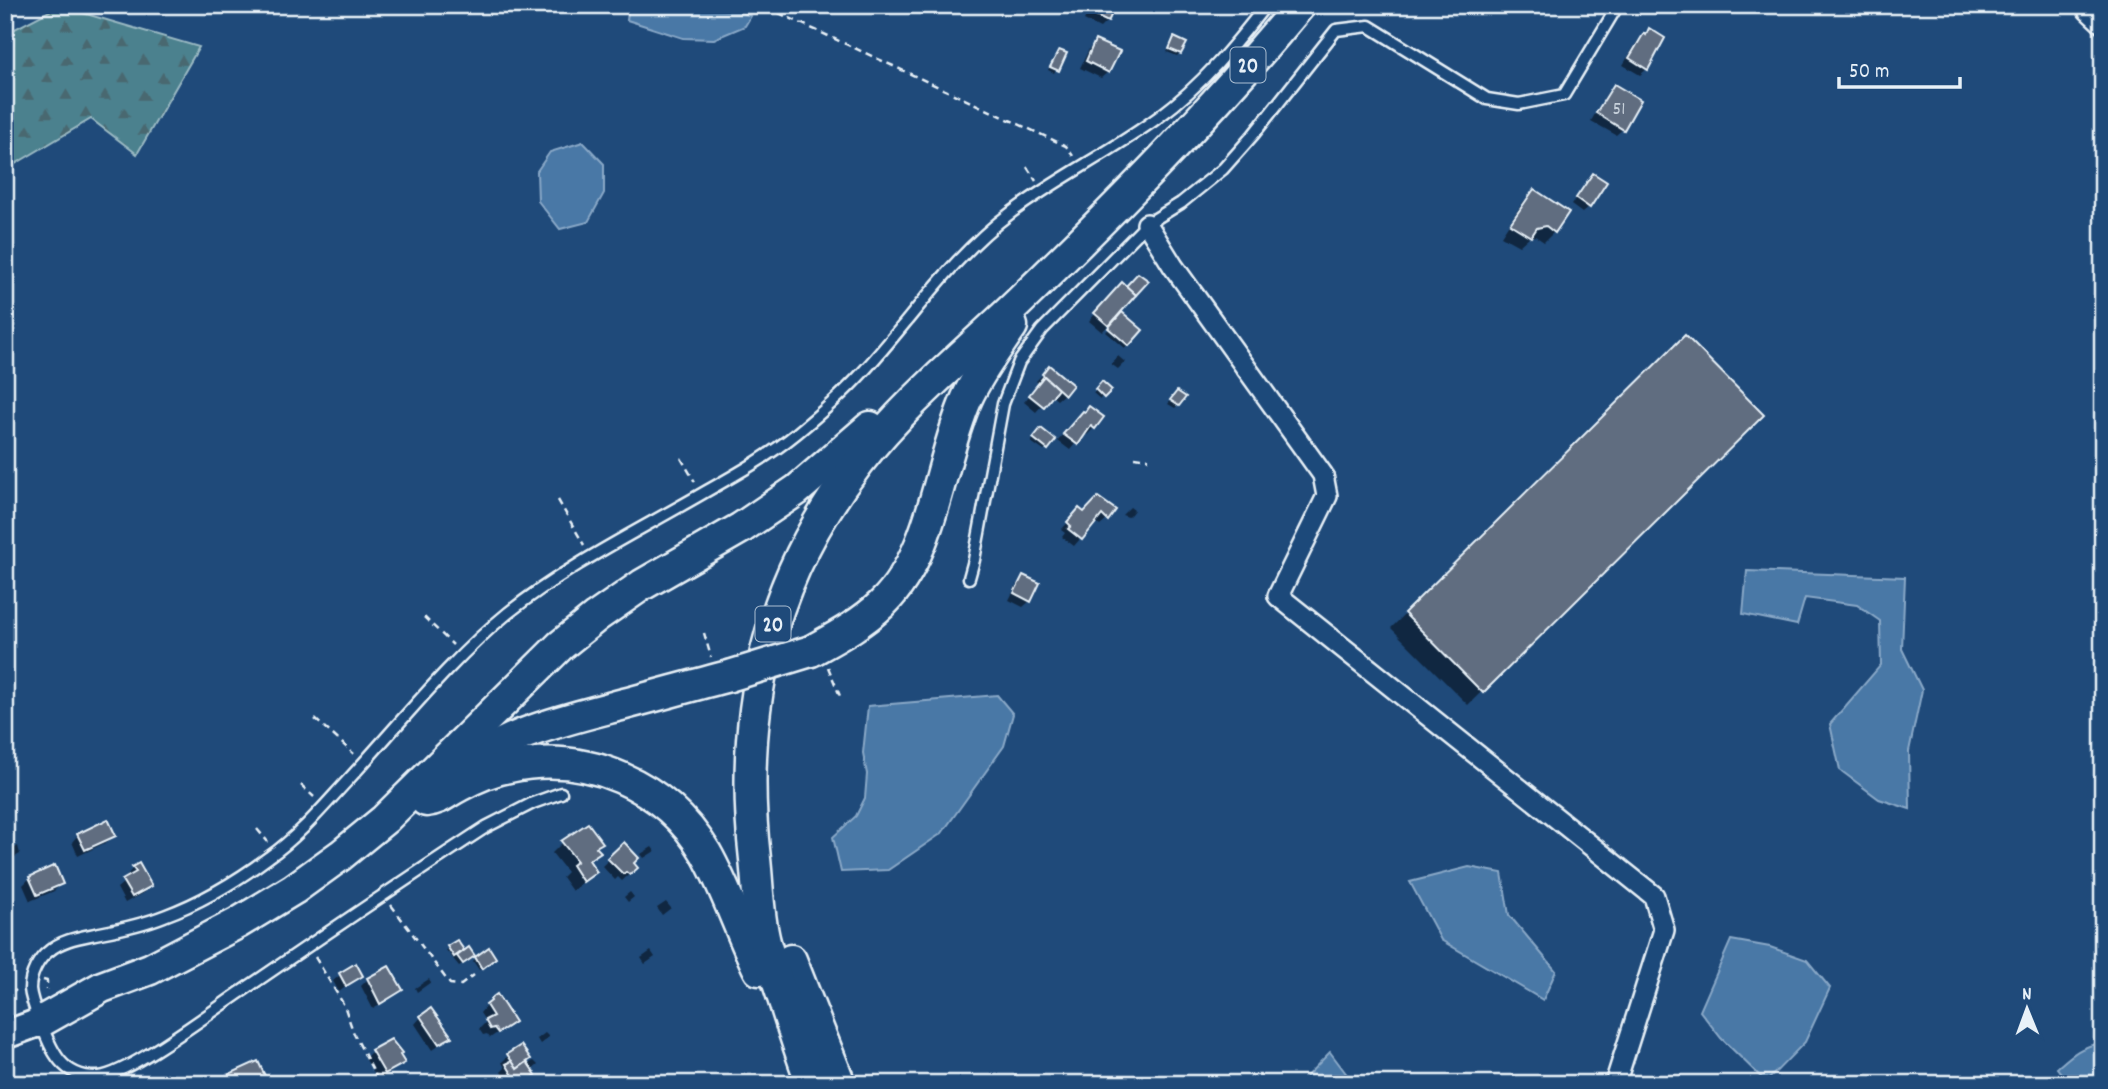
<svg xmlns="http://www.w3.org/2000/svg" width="2108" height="1089" viewBox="0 0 2108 1089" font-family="Dekko,sans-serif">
<defs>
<pattern id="forest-firs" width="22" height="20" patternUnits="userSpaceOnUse" patternTransform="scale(1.75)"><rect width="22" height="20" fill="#4c818e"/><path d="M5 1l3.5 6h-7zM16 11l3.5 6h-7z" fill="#49676f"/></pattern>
</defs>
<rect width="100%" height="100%" fill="#1f4a7a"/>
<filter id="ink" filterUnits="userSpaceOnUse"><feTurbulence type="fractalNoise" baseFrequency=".0143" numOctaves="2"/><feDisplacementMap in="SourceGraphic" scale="14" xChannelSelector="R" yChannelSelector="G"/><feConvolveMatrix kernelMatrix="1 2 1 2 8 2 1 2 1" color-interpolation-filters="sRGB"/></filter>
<g filter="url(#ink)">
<path fill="url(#forest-firs)" stroke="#9ab9c3" stroke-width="2" d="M 59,6 L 199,47 L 137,154 L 91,119 L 5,170 L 5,34 Z"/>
<g fill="#4a78a6" stroke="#89a8c7" stroke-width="2">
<path d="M 629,5 L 679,5 L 690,8 L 739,11 L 751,16 L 745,26 L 714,39 L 683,38 L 627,20 Z"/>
<path d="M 583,142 L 604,164 L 604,193 L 588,222 L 560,229 L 538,201 L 537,171 L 550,152 Z"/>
<path d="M 1747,571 L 1905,577 L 1902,649 L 1922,690 L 1909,751 L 1910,809 L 1879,799 L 1840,770 L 1830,724 L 1881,665 L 1880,621 L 1857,605 L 1805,598 L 1797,625 L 1743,614 Z"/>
<path d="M 997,695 L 1013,714 L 1004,746 L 942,833 L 888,870 L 841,872 L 833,837 L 856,816 L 865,798 L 867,774 L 863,753 L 868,706 Z"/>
<path d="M 1469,867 L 1502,873 L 1509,915 L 1556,971 L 1543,1000 L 1441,940 L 1410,882 Z"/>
<path d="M 1731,940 L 1770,947 L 1807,960 L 1830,988 L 1805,1042 L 1766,1082 L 1721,1038 L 1700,1011 Z"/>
<path d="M 2102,1042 L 2103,1074 L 2065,1078 L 2057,1068 C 2074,1053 2079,1048 2102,1042 Z"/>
<path d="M 1330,1052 L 1354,1084 L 1299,1084 Z"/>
</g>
<g fill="#0007">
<path d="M 1092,5 L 1107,5 L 1113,7 L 1107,21 L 1100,28 L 1084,20 Z"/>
<path d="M 1649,30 L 1647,69 L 1640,75 L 1623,65 L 1637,42 Z"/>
<path d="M 1174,39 L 1180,53 L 1177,56 L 1167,52 Z"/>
<path d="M 1096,42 L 1108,72 L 1101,78 L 1080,68 L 1089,49 Z"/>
<path d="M 1059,52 L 1065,54 L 1054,73 L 1048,70 Z"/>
<path d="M 1614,86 L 1623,129 L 1616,135 L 1591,121 L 1607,93 Z"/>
<path d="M 1593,175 L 1589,207 L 1582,213 L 1571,205 Z"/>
<path d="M 1534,191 L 1554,232 L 1544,242 L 1535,236 L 1529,237 L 1519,246 L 1501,236 L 1523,202 Z"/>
<path d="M 1115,291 L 1119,312 L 1141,330 L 1125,348 L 1106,332 L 1113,324 L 1111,322 L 1102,332 L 1089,321 Z"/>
<path d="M 1685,338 L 1762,415 L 1468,705 L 1391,628 Z"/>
<path d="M 1118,356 L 1125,362 L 1118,369 L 1111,364 Z"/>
<path d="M 1049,368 L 1064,394 L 1057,400 L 1051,395 L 1036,412 L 1024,402 L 1039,384 L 1036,381 Z"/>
<path d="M 1102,384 L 1109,390 L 1100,399 L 1093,393 Z"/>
<path d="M 1174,396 L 1178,405 L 1175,408 L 1168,404 Z"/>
<path d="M 1102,417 L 1094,428 L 1087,435 L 1084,433 L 1070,450 L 1058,441 L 1076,420 Z"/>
<path d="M 1041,430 L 1053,440 L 1044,451 L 1031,442 Z"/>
<path d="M 1098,499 L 1107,520 L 1100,526 L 1095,522 L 1074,546 L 1062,537 L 1065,533 L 1061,530 L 1073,517 L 1084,514 Z"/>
<path d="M 1130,507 L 1134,510 L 1131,514 L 1128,517 L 1122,515 Z"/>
<path d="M 1024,577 L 1030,601 L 1023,607 L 1009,600 L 1017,584 Z"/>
<path d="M 78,835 L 114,836 L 107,842 L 78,856 L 72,842 Z"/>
<path d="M 562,843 L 595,848 L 598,852 L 588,862 L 595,872 L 572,891 L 562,877 L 567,872 L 552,853 Z"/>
<path d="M 624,845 L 636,868 L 622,881 L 618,877 L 615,880 L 602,866 Z"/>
<path d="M 18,846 L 20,854 L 13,858 L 10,851 Z"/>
<path d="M 652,847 L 655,851 L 644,858 L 641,854 Z"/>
<path d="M 133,868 L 150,886 L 143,893 L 125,903 L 117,888 L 129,878 L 127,875 Z"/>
<path d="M 30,878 L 61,884 L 54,891 L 30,901 L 23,885 Z"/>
<path d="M 630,892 L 634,897 L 628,902 L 624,897 Z"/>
<path d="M 666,902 L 671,908 L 662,915 L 657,908 Z"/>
<path d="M 456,942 L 470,959 L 459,966 L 446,950 Z"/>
<path d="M 651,951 L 655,957 L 645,964 L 641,958 Z"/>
<path d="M 476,958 L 494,958 L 479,970 L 473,961 Z"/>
<path d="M 356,966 L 361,975 L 339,992 L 333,981 L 340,975 Z"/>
<path d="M 368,979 L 401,990 L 394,996 L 373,1009 L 361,986 Z"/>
<path d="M 429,979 L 431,982 L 417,992 L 415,988 Z"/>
<path d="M 491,1000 L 513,1022 L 490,1038 L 487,1034 L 483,1035 L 479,1029 L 486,1022 L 480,1013 Z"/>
<path d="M 421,1017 L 450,1036 L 432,1050 L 415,1024 Z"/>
<path d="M 545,1033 L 549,1037 L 540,1044 L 537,1039 Z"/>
<path d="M 372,1051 L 398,1055 L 403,1062 L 396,1069 L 378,1080 L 365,1058 Z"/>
<path d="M 509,1055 L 529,1059 L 523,1066 L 534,1061 L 538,1065 L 531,1071 L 529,1080 L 531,1084 L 508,1084 L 501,1072 L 505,1068 L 502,1062 Z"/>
</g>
<g fill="#616d80" stroke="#e8f1f8" stroke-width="2">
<path d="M 1093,5 L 1115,7 L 1108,22 L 1089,13 Z"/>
<path d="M 1649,28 L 1665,38 L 1648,70 L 1629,58 L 1644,33 L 1646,35 Z"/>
<path d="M 1174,37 L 1187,43 L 1181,54 L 1169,49 Z"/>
<path d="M 1095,40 L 1120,51 L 1109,73 L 1086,61 Z"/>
<path d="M 1059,50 L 1067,53 L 1059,71 L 1050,67 Z"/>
<path d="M 1614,84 L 1641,100 L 1624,130 L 1596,113 Z"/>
<path d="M 1593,173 L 1607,182 L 1590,208 L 1576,198 Z"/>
<path d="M 1534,189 L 1569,212 L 1555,233 L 1546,226 L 1537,228 L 1531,237 L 1510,224 Z"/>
<path d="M 1138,273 L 1149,281 L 1136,295 L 1126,286 Z"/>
<path d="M 1122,282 L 1136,295 L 1109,326 L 1094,313 Z"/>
<path d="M 1122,312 L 1143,330 L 1129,346 L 1108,328 Z"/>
<path d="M 1685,335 L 1764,415 L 1483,693 L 1404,613 Z"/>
<path d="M 1049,365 L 1073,385 L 1065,395 L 1042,374 Z"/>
<path d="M 1044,376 L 1058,389 L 1044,407 L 1029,395 Z"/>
<path d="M 1102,381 L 1112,390 L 1104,398 L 1095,389 Z"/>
<path d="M 1177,391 L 1186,397 L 1179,406 L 1170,400 Z"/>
<path d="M 1089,406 L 1104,417 L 1095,429 L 1091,426 L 1078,445 L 1063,434 L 1083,411 L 1085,412 Z"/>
<path d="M 1041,428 L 1056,440 L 1048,450 L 1033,438 Z"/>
<path d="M 1098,497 L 1116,510 L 1108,521 L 1102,515 L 1082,540 L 1068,529 L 1071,526 L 1067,522 L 1079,508 L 1084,512 Z"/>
<path d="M 1023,575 L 1040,583 L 1031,602 L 1014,593 Z"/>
<path d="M 108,819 L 116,836 L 85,850 L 77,834 Z"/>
<path d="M 588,823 L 603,843 L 596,847 L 601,852 L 589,860 L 597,872 L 583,882 L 572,865 L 577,861 L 561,841 Z"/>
<path d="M 624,842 L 639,858 L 634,863 L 638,868 L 630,875 L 626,872 L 623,874 L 607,858 Z"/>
<path d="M 139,863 L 152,886 L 132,897 L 122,880 L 136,872 L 132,867 Z"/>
<path d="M 55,865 L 63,884 L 37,895 L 29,877 Z"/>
<path d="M 457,940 L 464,950 L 454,957 L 447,946 Z"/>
<path d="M 469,947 L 475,956 L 463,964 L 457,956 Z"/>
<path d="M 489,947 L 496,958 L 482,969 L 475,957 Z"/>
<path d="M 356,963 L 363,976 L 346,986 L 339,973 Z"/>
<path d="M 389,966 L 403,990 L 380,1004 L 367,978 Z"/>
<path d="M 497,994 L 515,1022 L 498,1033 L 494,1028 L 490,1029 L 485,1020 L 493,1016 L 486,1005 L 491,1001 L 490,999 Z"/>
<path d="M 431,1008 L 452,1037 L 439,1044 L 420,1016 Z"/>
<path d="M 391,1039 L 402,1053 L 400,1055 L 405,1063 L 385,1074 L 371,1050 Z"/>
<path d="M 521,1045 L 531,1059 L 517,1069 L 507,1054 Z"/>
<path d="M 258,1061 L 266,1078 L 254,1084 L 215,1084 L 214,1081 Z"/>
<path d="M 512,1061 L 517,1069 L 527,1062 L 536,1075 L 522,1084 L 518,1084 L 506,1064 Z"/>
</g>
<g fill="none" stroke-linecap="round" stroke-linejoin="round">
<defs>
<g id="lane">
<path d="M 969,578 L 974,560 L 1003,404 L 1019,362 L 1042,330 L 1147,224 L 1181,203 L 1223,169 L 1253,135 L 1336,30 L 1369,26 L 1487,99 L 1519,104 L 1564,95 L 1618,5"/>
<path d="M 561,793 L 533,803 L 486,827 C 406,879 327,933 248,987 C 219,1006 127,1076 98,1077 C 61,1078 51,1049 40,1021 C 36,1011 31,1000 30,989 C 30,975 38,959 49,951 C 63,939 82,937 100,933 C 121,929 144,924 164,916 C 202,902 237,881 269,857 C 299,836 323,807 348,780 C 398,726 450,660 508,613 C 568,565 638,531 705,492 C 737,474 769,456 797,433 C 820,414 842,395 862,373 C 912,319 952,256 1012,212 C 1059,177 1113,151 1160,116 C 1202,85 1234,46 1266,5"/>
</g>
<g id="street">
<path d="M 2086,5 L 2088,10 L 2103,24"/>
<path d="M 1147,224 L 1173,266 L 1323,475 L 1327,496 L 1278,596 L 1654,896 L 1664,930 L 1615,1084"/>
</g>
<path id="secondary" d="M 5,1035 L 40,1022"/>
<g id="primary">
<path d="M 811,651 C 836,637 861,624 882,604 C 935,552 938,463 967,398 C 979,372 996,350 1012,326"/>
<path d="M 451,778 C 497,736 555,722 613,707 C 652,697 690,686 729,676"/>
<path d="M 426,801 C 442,799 445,793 459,786 C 474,778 491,770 509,767 C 586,750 665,784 706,853 C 727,890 740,932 759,970"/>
<path d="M 791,960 L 840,1084"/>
<path d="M 40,1022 L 102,987 L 150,969 L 238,923 L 294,889 L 341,855 L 385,819 L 560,646 L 596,617 L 642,585 L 741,528 L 797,490 L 870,427"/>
<path d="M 812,1084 C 801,1055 792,1026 783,998 C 777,979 770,961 765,942 C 758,915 758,886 755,859 C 738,711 768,580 859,462 C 906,402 965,354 1019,302 C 1117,207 1213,110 1300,5"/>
</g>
</defs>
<use href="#lane" stroke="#e8f1f8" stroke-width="15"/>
<use href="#street" stroke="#e8f1f8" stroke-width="24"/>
<use href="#secondary" stroke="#e8f1f8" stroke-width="32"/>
<use href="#primary" stroke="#e8f1f8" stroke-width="35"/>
<g stroke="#e8f1f8" stroke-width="2.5" stroke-dasharray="7 5" stroke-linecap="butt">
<path d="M 756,5 L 768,8 L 1066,146 L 1073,156"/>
<path d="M 1027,167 L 1036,181"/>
<path d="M 1135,457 L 1149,459"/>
<path d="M 681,458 L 695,482"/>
<path d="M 558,500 L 584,545"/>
<path d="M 424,617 L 453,645"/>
<path d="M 704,633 L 711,657"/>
<path d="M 828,667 L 840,696"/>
<path d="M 315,719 L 354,754"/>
<path d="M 301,785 L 314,797"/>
<path d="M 257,829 L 268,842"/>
<path d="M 391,905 L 450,984 L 461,985 L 474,975"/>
<path d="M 315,957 L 344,1005 L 354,1034 L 380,1084"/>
<path d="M 43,980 L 47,981 L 47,990"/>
<path d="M 5,999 L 16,990"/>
</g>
<use href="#lane" stroke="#1f4a7a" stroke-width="10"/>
<use href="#street" stroke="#1f4a7a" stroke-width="19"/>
<use href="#secondary" stroke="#1f4a7a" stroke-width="26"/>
<use href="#primary" stroke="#1f4a7a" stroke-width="30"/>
<defs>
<path id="primary-bridge" d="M 729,676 L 811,651"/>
</defs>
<use href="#primary-bridge" stroke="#e8f1f8" stroke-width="35" stroke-linecap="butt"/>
<use href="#primary-bridge" stroke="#1f4a7a" stroke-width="30"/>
</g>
</g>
<g text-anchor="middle" stroke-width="7" stroke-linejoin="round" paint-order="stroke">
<g font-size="19" fill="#c6d0da">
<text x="1619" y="114">51</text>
</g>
<g fill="#1f4a7a" stroke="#acbfd2" stroke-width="2">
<rect x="1230.5" y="47.5" width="35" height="35" rx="5"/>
<rect x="755.5" y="606.5" width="35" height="35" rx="5"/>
</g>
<g font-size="21" font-weight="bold" fill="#e8f1f8">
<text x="1248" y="72">20</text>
<text x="773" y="631">20</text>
</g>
</g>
<rect width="2108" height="1089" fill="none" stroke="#1f4a7a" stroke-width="28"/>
<rect x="14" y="14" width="2080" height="1061" fill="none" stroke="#e8f1f8" stroke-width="2.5" filter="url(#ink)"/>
<g transform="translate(2027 1009) rotate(359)" stroke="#1f4a7a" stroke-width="5" paint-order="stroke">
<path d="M0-5L12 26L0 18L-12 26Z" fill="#e8f1f8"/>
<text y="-10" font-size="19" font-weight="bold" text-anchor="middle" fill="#e8f1f8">N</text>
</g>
<path d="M1839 77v10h121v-10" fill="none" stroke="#e8f1f8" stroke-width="3.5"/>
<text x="1849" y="77" font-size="21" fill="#e8f1f8" stroke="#1f4a7a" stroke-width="5" paint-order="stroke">50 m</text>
</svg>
